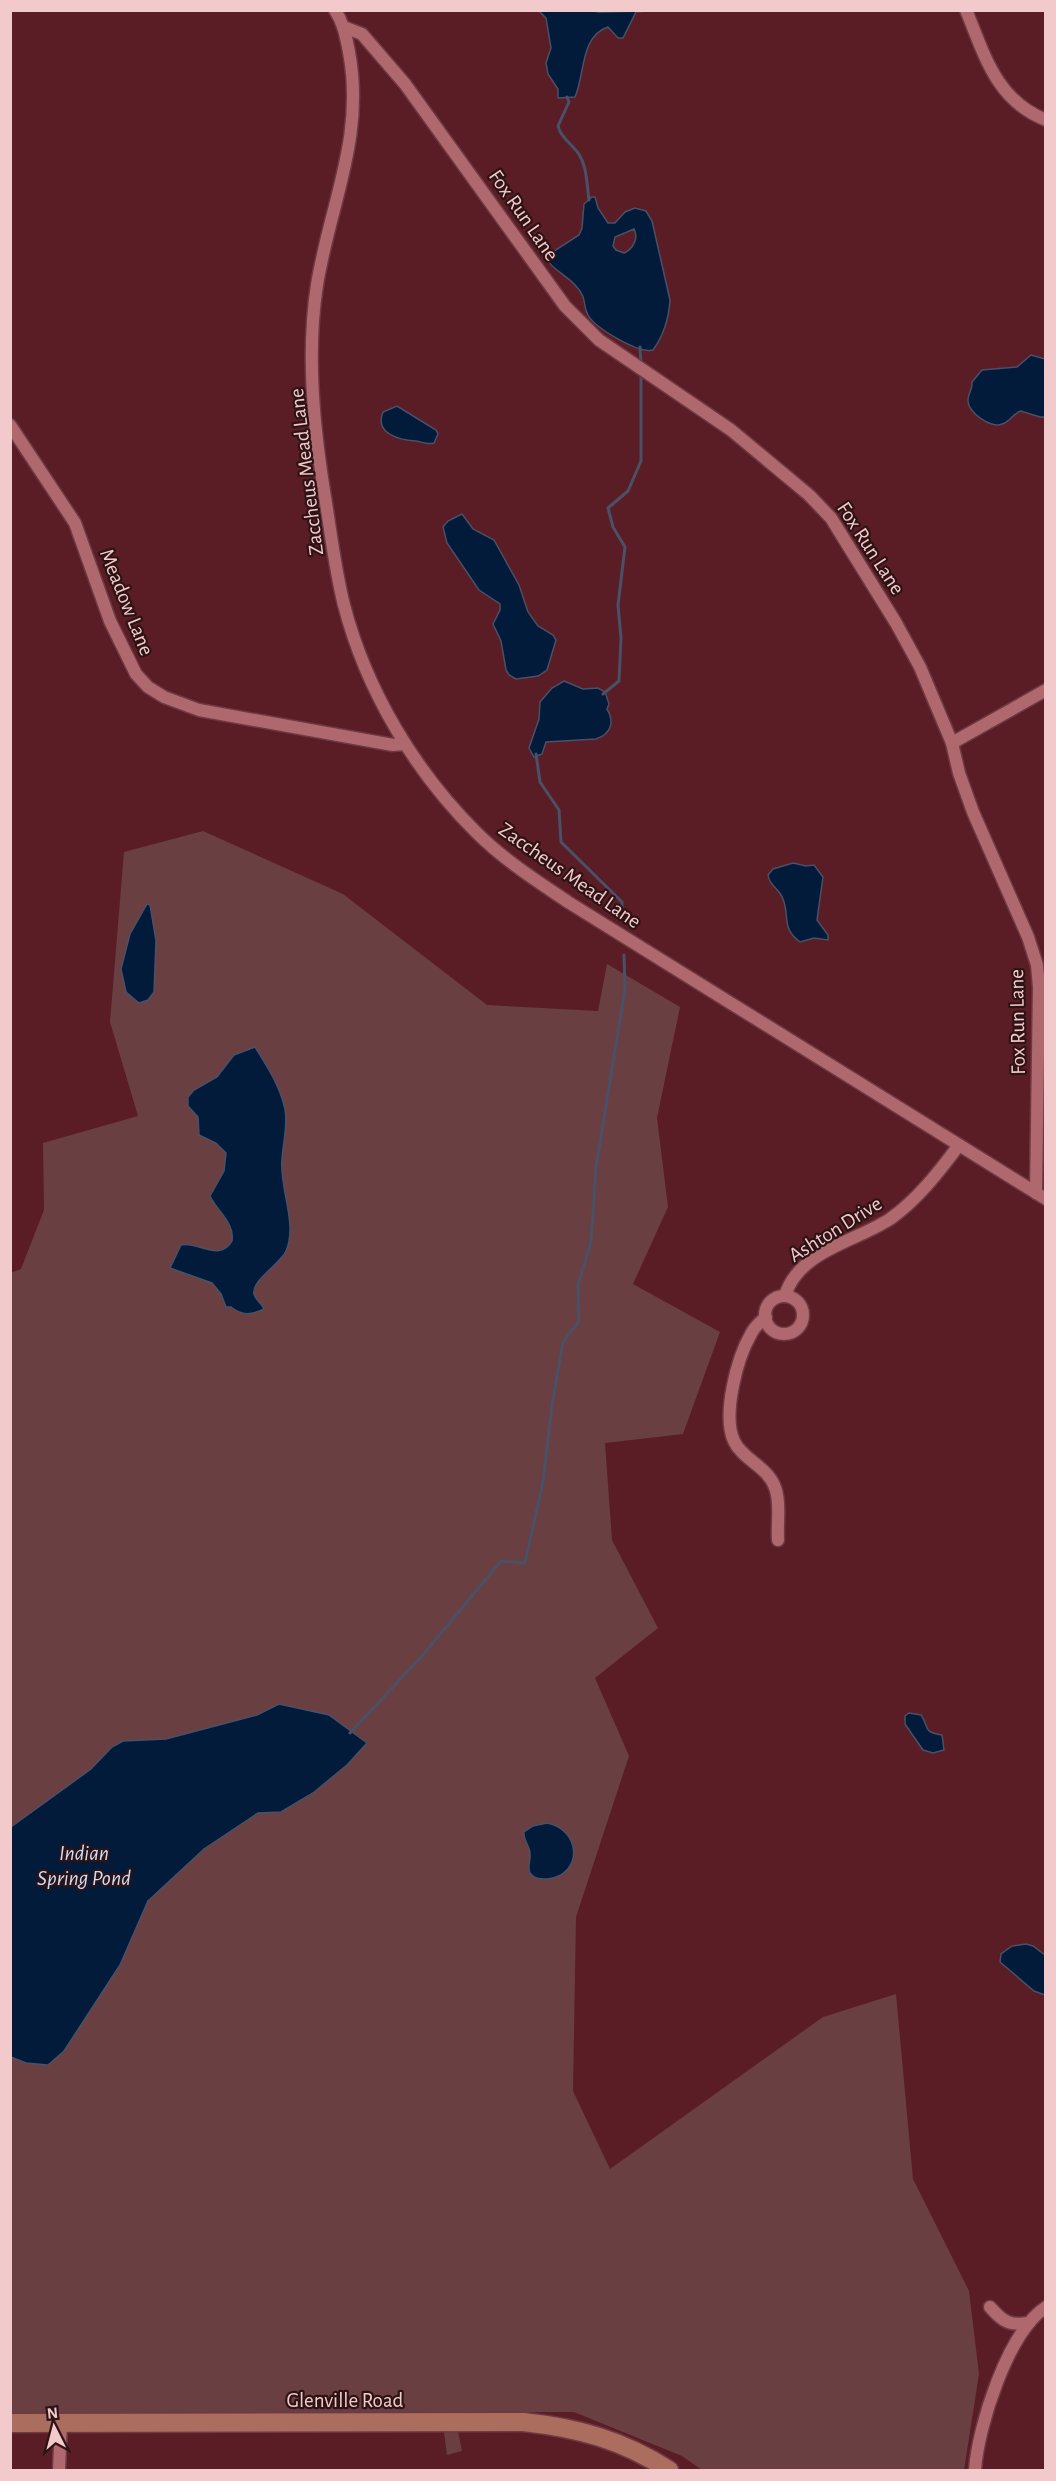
<svg xmlns="http://www.w3.org/2000/svg" width="1056" height="2481" viewBox="0 0 1056 2481" font-family="'Alegreya Sans',sans-serif">
<rect width="100%" height="100%" fill="#5a1d25"/>
<g fill="#6a3f42">
<path d="M 203,831 L 343,894 L 487,1005 L 598,1011 L 607,964 L 680,1007 L 657,1118 L 668,1207 L 633,1284 L 720,1332 L 683,1434 L 605,1443 L 612,1540 L 658,1628 L 595,1678 L 629,1756 L 576,1917 L 573,2091 L 610,2169 L 823,2017 L 896,1994 L 913,2179 L 969,2291 L 979,2374 L 964,2470 L 702,2470 L 682,2456 L 574,2412 L 11,2415 L 10,1273 L 21,1269 L 44,1210 L 43,1143 L 138,1116 L 110,1022 L 124,852 Z"/>
<path d="M 458,2431 L 462,2451 L 447,2455 L 444,2432 Z"/>
</g>
<g fill="#021b3a" stroke="#4a5066" stroke-width="1.5" fill-rule="evenodd">
<path d="M 587,10 L 599,12 L 647,11 L 636,12 L 623,38 L 618,38 L 608,27 C 580,36 585,75 575,97 L 558,98 L 558,89 L 548,74 L 546,63 L 551,48 L 546,18 L 539,11 Z"/>
<path d="M 592,197 L 595,197 L 598,208 L 608,223 L 615,223 L 625,212 L 635,208 L 646,211 L 652,221 L 670,300 C 669,317 663,336 653,350 C 639,354 595,328 588,315 C 582,305 588,299 576,286 C 567,275 552,270 545,257 L 579,235 L 582,228 L 584,204 ZM 634,229 C 639,238 633,249 624,253 L 616,250 L 613,246 L 615,237 Z"/>
<path d="M 1031,355 L 1045,359 L 1045,417 L 1040,417 L 1021,411 C 1013,413 1010,422 1002,424 C 991,429 967,412 968,400 C 968,393 973,389 972,382 L 982,370 L 1017,367 Z"/>
<path d="M 397,406 L 436,430 L 438,434 L 434,443 C 427,445 423,442 416,441 C 400,440 374,434 383,412 Z"/>
<path d="M 462,514 L 473,529 L 494,540 L 519,585 L 528,612 L 538,626 L 553,635 L 556,640 L 547,670 L 538,676 L 516,679 L 509,675 L 506,670 L 501,641 L 493,624 L 500,610 L 500,604 L 479,590 L 447,543 L 443,527 L 448,521 Z"/>
<path d="M 564,681 L 583,689 L 598,688 L 605,692 L 609,704 L 607,709 C 615,722 611,734 596,739 L 546,742 L 542,754 L 534,757 L 529,748 L 539,719 L 540,702 L 552,688 Z"/>
<path d="M 793,863 L 806,866 L 814,865 L 823,877 L 817,920 L 828,935 L 828,940 L 814,938 L 800,942 C 781,928 790,917 783,899 C 780,889 769,886 768,875 L 773,869 Z"/>
<path d="M 147,904 L 150,905 L 156,941 L 154,992 L 148,1000 L 139,1003 L 126,992 L 121,969 L 130,934 Z"/>
<path d="M 255,1047 C 267,1066 280,1086 285,1109 C 288,1126 283,1143 282,1159 C 279,1188 298,1223 286,1251 C 281,1263 251,1281 254,1294 C 255,1300 262,1303 264,1309 C 252,1315 242,1316 231,1307 L 226,1307 L 221,1294 L 212,1283 L 170,1268 L 181,1245 C 196,1240 220,1263 232,1241 C 235,1223 217,1211 210,1196 L 224,1171 L 226,1153 L 216,1143 L 199,1135 L 198,1117 L 188,1106 L 188,1097 L 194,1090 L 217,1077 L 234,1055 Z"/>
<path d="M 279,1704 L 329,1715 L 367,1743 L 347,1765 L 313,1793 L 281,1812 L 258,1813 L 204,1849 L 148,1901 L 120,1965 L 64,2051 L 48,2065 L 26,2063 L 11,2057 L 11,1827 L 91,1769 L 112,1747 L 123,1741 L 166,1739 L 257,1715 Z"/>
<path d="M 909,1713 L 921,1715 C 930,1727 921,1732 942,1735 L 944,1750 L 933,1753 L 923,1750 L 905,1724 L 905,1716 Z"/>
<path d="M 547,1823 C 581,1829 584,1875 547,1879 C 540,1879 534,1879 530,1873 C 527,1867 531,1860 530,1854 C 530,1845 523,1841 524,1832 L 533,1826 Z"/>
<path d="M 1026,1944 L 1033,1946 L 1045,1955 L 1045,1995 L 1034,1991 L 1000,1962 L 1001,1954 L 1012,1946 Z"/>
</g>
<g fill="none" stroke-linecap="round" stroke-linejoin="round">
<g stroke="#4a5066" stroke-width="3">
<path d="M 567,97 L 569,102 L 558,126 C 561,138 571,143 578,153 C 587,165 587,186 589,200"/>
<path d="M 640,347 L 641,364"/>
<path d="M 603,694 L 619,681 L 621,638 L 618,605 L 625,547 L 613,527 L 608,508 L 628,491 L 641,461 L 641,373"/>
<path d="M 536,754 L 540,782 L 559,810 L 561,842 L 622,902 L 622,910"/>
<path d="M 350,1733 L 422,1656 L 501,1561 L 525,1563 L 543,1482 L 552,1405 L 563,1342 L 579,1321 L 578,1285 L 591,1242 L 596,1167 L 625,989 L 624,955"/>
</g>
<defs>
<g id="street">
<path d="M 335,10 C 344,24 346,37 349,52 C 365,137 330,204 317,285 C 306,355 314,429 325,497 C 331,533 335,570 344,605 C 366,690 415,772 477,833 C 504,860 537,881 568,902 L 1046,1199"/>
<path d="M 966,10 C 985,56 996,100 1046,120"/>
<path d="M 344,27 L 362,34 L 405,84 L 565,306 L 599,340 L 731,430 L 809,495 L 831,518 L 896,623 L 920,667 L 952,743 L 959,773 L 973,812 L 1028,937 L 1037,965 L 1039,987 L 1036,1193"/>
<path d="M 10,425 L 75,523 L 110,621 L 136,674 L 148,687 L 164,697 L 199,710 L 393,745 L 405,744"/>
<path d="M 952,743 L 1046,690"/>
<circle cx="784" cy="1315" r="19"/>
<path d="M 785,1296 C 798,1251 855,1242 890,1219 C 917,1200 939,1172 959,1145"/>
<path d="M 766,1317 C 760,1322 754,1327 751,1334 C 737,1358 722,1415 734,1441 C 742,1459 766,1466 774,1485 C 781,1500 777,1523 778,1540"/>
<path d="M 990,2307 C 1003,2322 1010,2326 1029,2323"/>
<path d="M 59,2470 L 61,2423"/>
<path d="M 975,2470 C 978,2426 1008,2332 1046,2307"/>
</g>
<path id="secondary" d="M 10,2423 L 523,2422 C 579,2428 622,2440 669,2470"/>
</defs>
<use href="#street" stroke="#6f3943" stroke-width="15"/>
<use href="#secondary" stroke="#6f3943" stroke-width="21"/>
<use href="#street" stroke="#ae686e" stroke-width="12"/>
<use href="#secondary" stroke="#ab6d5e" stroke-width="18"/>
</g>
<g text-anchor="middle" stroke-width="4.5" stroke-linejoin="round" paint-order="stroke">
<g font-size="21" fill="#f2cacc" stroke="#2e1315">
<text transform="translate(524 215) rotate(55)" y="7">Fox Run Lane</text>
<text transform="translate(306 472) rotate(-97)" y="7">Zaccheus Mead Lane</text>
<text transform="translate(871 548) rotate(57)" y="7">Fox Run Lane</text>
<text transform="translate(127 602) rotate(68)" y="7">Meadow Lane</text>
<text transform="translate(570 875) rotate(35)" y="7">Zaccheus Mead Lane</text>
<text transform="translate(1017 1022) rotate(-91)" y="7">Fox Run Lane</text>
<text transform="translate(835 1229) rotate(-32)" y="7">Ashton Drive</text>
<text x="345" y="2407">Glenville Road</text>
</g>
<g font-size="22" font-style="italic" fill="#c9dffc" stroke="#2e1315">
<text x="84" y="1860">Indian<tspan x="84" dy="25">Spring Pond</tspan></text>
</g>
</g>
<rect width="1056" height="2481" fill="none" stroke="#f2cacc" stroke-width="24"/>
<g transform="translate(54 2427) rotate(354)" stroke="#2e1315" stroke-width="4.5" paint-order="stroke">
<path d="M0-4.5L10 22L0 15L-10 22Z" fill="#f2cacc"/>
<text y="-9" font-size="16" font-weight="bold" text-anchor="middle" fill="#f2cacc">N</text>
</g>
</svg>
